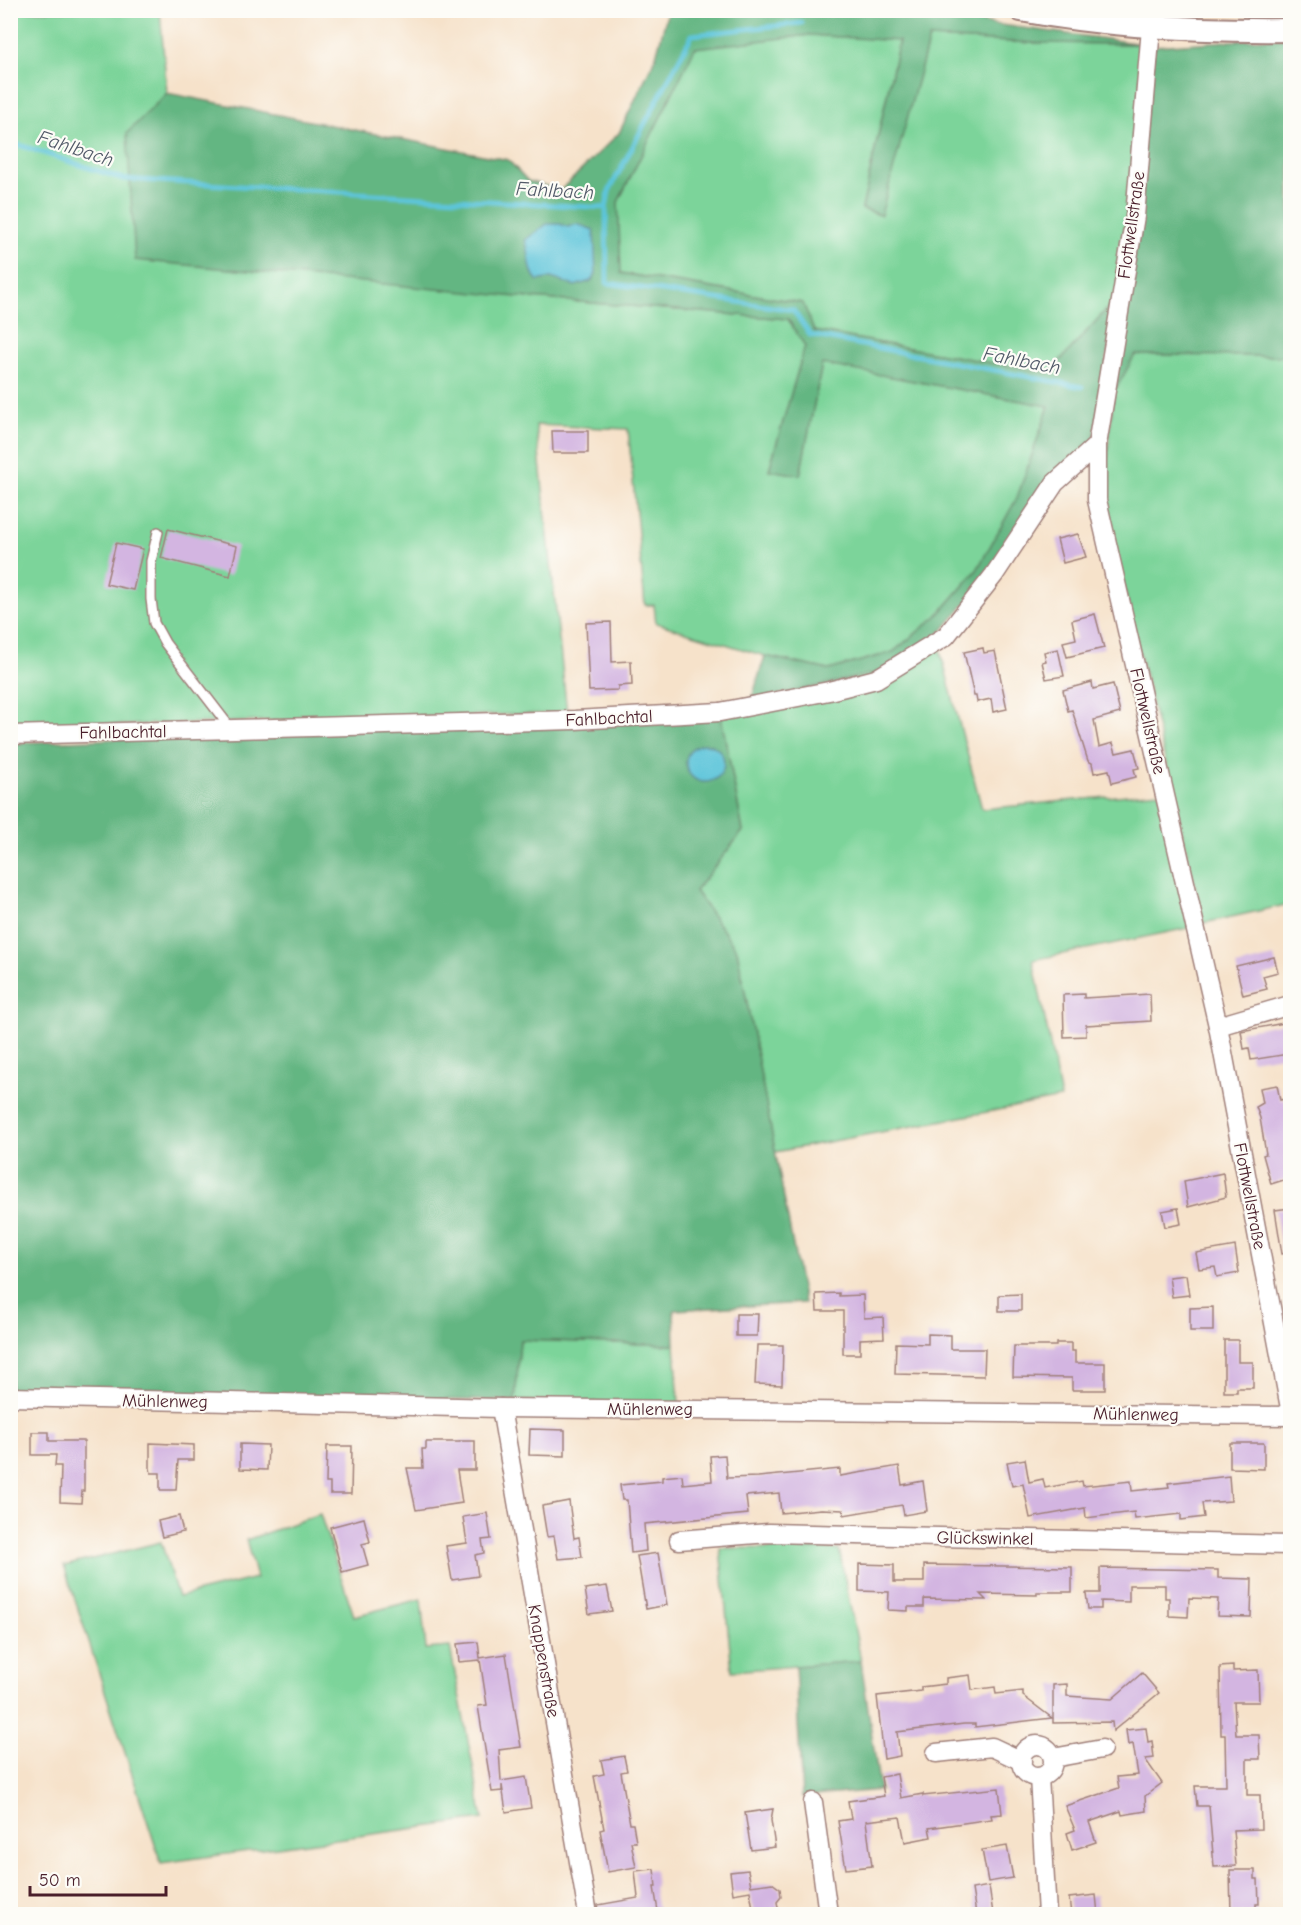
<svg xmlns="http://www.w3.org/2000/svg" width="1301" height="1925" viewBox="0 0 1301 1925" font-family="'Comic Neue',sans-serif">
<rect width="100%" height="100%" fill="#fdfcf7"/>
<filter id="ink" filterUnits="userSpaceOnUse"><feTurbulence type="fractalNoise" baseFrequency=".0167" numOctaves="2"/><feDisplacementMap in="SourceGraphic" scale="12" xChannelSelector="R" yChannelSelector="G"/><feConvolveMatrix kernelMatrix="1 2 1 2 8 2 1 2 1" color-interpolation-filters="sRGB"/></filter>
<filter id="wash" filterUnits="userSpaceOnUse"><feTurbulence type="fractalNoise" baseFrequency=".008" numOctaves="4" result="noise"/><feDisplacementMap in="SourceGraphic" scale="24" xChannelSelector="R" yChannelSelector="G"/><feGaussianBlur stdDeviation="1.35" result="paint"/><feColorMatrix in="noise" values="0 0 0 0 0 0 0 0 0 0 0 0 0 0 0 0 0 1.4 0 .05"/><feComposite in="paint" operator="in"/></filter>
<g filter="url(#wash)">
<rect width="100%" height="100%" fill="#f6e2ca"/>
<g fill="#7bd49a" stroke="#627a62" stroke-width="1.5">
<path d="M 10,11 L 160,11 L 167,93 L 128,133 L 507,296 L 788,319 L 805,346 L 769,470 L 800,475 L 822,364 L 1049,406 L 1017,498 L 977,570 L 937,616 L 893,652 L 829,670 L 765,656 L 656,623 L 654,605 L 645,605 L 628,429 L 536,425 L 567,713 L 45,727 L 11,725 Z"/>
<path d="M 810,35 L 899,40 L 862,209 L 880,215 L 929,38 L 1037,43 L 1143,44 L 1132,211 L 1116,299 L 1049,373 L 814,331 L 802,303 L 620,273 L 618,202 L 695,47 Z"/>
<path d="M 1135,355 L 1290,356 L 1290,904 L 1204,923 L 1108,521 L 1104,486 L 1114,392 Z"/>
<path d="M 939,646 L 982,809 L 1159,792 L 1189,928 L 1033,960 L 1061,1098 L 775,1152 L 737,950 L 695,891 L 743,831 L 721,717 Z"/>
<path d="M 520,1340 L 675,1345 L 679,1404 L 515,1401 Z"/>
<path d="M 320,1514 L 354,1616 L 421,1599 L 426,1649 L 450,1647 L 483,1819 L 161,1863 L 64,1566 L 161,1542 L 178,1597 L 256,1578 L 246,1540 Z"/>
<path d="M 720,1548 L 839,1549 L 861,1661 L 732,1671 Z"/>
</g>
<g fill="#64b682" stroke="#576a56" stroke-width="1.5">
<path d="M 668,11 L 940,11 L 993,24 L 1143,44 L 1037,43 L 929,38 L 881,215 L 862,209 L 899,41 L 810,35 L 695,48 L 618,202 L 621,273 L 803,303 L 814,331 L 1049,373 L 1116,299 L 1094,440 L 990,575 L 942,631 L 880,672 L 751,701 L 765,656 L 829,670 L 893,652 L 937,616 L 977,570 L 1017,498 L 1049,406 L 822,364 L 800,475 L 769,470 L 805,346 L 788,319 L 507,296 L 135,260 L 127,133 L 167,93 L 508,160 L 528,181 L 561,190 L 619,133 L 656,56 Z"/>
<path d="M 1290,37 L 1290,356 L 1135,355 L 1114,392 L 1154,46 Z"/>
<path d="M 721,717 L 743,831 L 695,891 L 737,950 L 804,1303 L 674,1310 L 675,1345 L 520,1340 L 515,1401 L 11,1391 L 10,743 Z"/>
<path d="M 861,1661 L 880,1790 L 802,1797 L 795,1666 Z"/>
</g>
<g fill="#5dc5da" stroke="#547282" stroke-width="1.5">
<path d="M 547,224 L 560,224 L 568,227 L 577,224 L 594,230 L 596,274 L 591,281 L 575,286 L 551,278 L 538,281 C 527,271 531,254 525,240 Z"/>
<circle cx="705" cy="763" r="19"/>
</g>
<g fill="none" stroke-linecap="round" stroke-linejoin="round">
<g stroke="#5dc5da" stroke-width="5">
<path d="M 10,142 L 123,179 L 606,208 L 607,283 L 793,310 L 810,335 L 1082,387"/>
<path d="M 606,208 L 609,191 L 692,35 L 802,23"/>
</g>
</g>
<g id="blocks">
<g fill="#d3b5e1">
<path d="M 552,431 L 588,431 L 588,453 L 553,453 Z"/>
<path d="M 168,529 L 237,546 L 230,576 L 161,558 Z"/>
<path d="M 1078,534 L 1086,557 L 1063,563 L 1057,539 Z"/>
<path d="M 116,543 L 143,549 L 133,590 L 106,584 Z"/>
<path d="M 1095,614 L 1104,648 L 1067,657 L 1063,642 L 1076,639 L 1072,620 Z"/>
<path d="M 611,622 L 612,662 L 631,661 L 632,685 L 618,686 L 618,690 L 589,691 L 586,623 Z"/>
<path d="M 983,648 L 984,653 L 995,651 L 1007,709 L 993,712 L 991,699 L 977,702 L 976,696 L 974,696 L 964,652 Z"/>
<path d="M 1058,649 L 1064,676 L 1046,679 L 1042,662 L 1046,661 L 1044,652 Z"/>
<path d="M 1092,682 L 1093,689 L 1113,684 L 1120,713 L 1094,720 L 1099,747 L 1113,743 L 1116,753 L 1134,749 L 1139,768 L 1134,769 L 1136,777 L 1112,783 L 1109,770 L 1094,773 L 1092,763 L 1088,761 L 1072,710 L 1068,711 L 1063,690 Z"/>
<path d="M 1274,957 L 1278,972 L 1263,976 L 1267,989 L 1243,995 L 1236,966 Z"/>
<path d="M 1084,994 L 1084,998 L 1150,994 L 1151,1021 L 1086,1025 L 1086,1036 L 1064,1037 L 1063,995 Z"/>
<path d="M 1284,1023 L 1289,1054 L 1251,1060 L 1249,1048 L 1244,1049 L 1241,1031 Z"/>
<path d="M 1277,1085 L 1280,1100 L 1285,1099 L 1286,1106 L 1290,1105 L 1290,1178 L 1271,1184 L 1263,1155 L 1266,1154 L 1260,1118 L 1256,1107 L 1263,1103 L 1260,1088 Z"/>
<path d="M 1223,1173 L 1226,1197 L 1188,1207 L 1184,1181 Z"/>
<path d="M 1178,1208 L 1181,1224 L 1165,1227 L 1162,1211 Z"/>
<path d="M 1290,1208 L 1290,1253 L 1282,1254 L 1275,1210 Z"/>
<path d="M 1235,1246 L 1239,1273 L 1217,1277 L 1215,1267 L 1199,1269 L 1196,1253 Z"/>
<path d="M 1186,1275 L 1189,1295 L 1172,1297 L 1169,1277 Z"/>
<path d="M 839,1293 L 839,1296 L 863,1295 L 864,1318 L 883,1317 L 884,1338 L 860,1339 L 860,1354 L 843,1354 L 843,1311 L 817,1311 L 816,1294 Z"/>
<path d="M 1021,1294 L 1021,1311 L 999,1311 L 999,1295 Z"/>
<path d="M 1213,1307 L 1213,1331 L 1190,1331 L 1190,1308 Z"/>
<path d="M 736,1314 L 758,1314 L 757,1336 L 736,1336 Z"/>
<path d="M 928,1334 L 951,1335 L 951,1349 L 985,1349 L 984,1376 L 895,1374 L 896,1343 L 928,1344 Z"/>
<path d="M 1224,1340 L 1238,1340 L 1238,1362 L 1253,1362 L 1253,1388 L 1237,1388 L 1237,1392 L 1224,1392 Z"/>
<path d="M 1056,1343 L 1071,1343 L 1071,1351 L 1075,1351 L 1075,1363 L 1105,1363 L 1105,1390 L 1072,1390 L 1072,1378 L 1013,1377 L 1014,1346 L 1056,1346 Z"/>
<path d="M 757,1345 L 783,1345 L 782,1385 L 755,1384 Z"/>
<path d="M 530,1429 L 565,1430 L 565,1456 L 529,1455 Z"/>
<path d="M 32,1432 L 49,1432 L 49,1441 L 84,1441 L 84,1491 L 82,1491 L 81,1503 L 60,1502 L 61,1466 L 55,1466 L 56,1455 L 32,1455 Z"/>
<path d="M 460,1441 L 475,1441 L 475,1470 L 457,1470 L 462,1503 L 416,1510 L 407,1468 L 423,1468 L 422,1449 L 426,1449 L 426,1442 L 460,1442 Z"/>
<path d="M 150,1443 L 194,1445 L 194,1460 L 178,1460 L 176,1490 L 160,1490 L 160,1473 L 151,1473 L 150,1468 Z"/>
<path d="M 1230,1443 L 1264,1443 L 1264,1469 L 1230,1468 Z"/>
<path d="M 240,1444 L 268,1445 L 267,1470 L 240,1469 Z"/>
<path d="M 327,1446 L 352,1446 L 351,1494 L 330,1494 L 330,1483 L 326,1483 Z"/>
<path d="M 725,1455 L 727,1478 L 758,1477 L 840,1469 L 840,1476 L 899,1466 L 902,1485 L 923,1481 L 927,1511 L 904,1515 L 902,1505 L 844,1515 L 843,1510 L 821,1509 L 781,1513 L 779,1493 L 746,1496 L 748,1514 L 644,1524 L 646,1551 L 631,1553 L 627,1500 L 622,1500 L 620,1485 L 662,1481 L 662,1477 L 682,1475 L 683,1484 L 712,1481 L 710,1456 Z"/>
<path d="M 1025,1459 L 1029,1482 L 1043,1479 L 1045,1488 L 1082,1481 L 1083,1486 L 1131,1481 L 1132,1491 L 1169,1487 L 1168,1483 L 1229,1476 L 1231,1501 L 1202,1503 L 1204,1517 L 1181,1520 L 1181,1514 L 1135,1519 L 1134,1512 L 1086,1518 L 1085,1508 L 1030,1518 L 1023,1484 L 1012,1486 L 1007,1462 Z"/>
<path d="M 569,1501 L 574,1538 L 579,1537 L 582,1557 L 558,1559 L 554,1536 L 547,1537 L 542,1506 Z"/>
<path d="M 487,1513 L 491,1539 L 482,1540 L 484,1553 L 475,1555 L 478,1576 L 452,1580 L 446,1546 L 467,1543 L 463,1517 Z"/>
<path d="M 179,1516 L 183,1532 L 162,1537 L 158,1521 Z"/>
<path d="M 364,1518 L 370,1542 L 362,1544 L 368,1565 L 342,1572 L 330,1527 Z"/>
<path d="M 658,1553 L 667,1605 L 646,1609 L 637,1556 Z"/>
<path d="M 859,1564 L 894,1565 L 894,1582 L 924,1582 L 924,1565 L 1072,1567 L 1072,1592 L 1037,1592 L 1037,1595 L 980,1594 L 986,1600 L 924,1599 L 924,1607 L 908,1607 L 908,1611 L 888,1610 L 889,1592 L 859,1591 Z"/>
<path d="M 1100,1568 L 1218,1570 L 1218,1578 L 1252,1579 L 1251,1617 L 1217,1616 L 1218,1599 L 1189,1598 L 1188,1617 L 1169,1616 L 1169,1598 L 1165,1598 L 1165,1585 L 1129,1585 L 1129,1602 L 1101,1601 L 1101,1609 L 1088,1609 L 1086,1593 L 1100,1593 Z"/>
<path d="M 607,1586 L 612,1611 L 589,1614 L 585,1589 Z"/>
<path d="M 478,1642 L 480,1658 L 506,1654 L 521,1747 L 499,1750 L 501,1781 L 526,1777 L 531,1808 L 506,1812 L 502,1785 L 502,1791 L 492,1792 L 478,1706 L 487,1705 L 480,1660 L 459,1662 L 457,1644 Z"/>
<path d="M 1233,1666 L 1233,1671 L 1258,1670 L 1259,1702 L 1234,1702 L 1236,1735 L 1259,1735 L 1260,1759 L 1247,1759 L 1247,1795 L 1260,1795 L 1261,1829 L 1233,1830 L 1236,1866 L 1214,1867 L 1209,1806 L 1197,1806 L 1195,1786 L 1226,1786 L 1225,1735 L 1221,1735 L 1220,1667 Z"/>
<path d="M 1142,1673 L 1159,1693 L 1113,1731 L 1112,1722 L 1053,1723 L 1053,1685 L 1067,1684 L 1067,1696 L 1112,1699 Z"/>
<path d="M 970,1675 L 972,1690 L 995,1687 L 996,1694 L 1023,1691 L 1023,1696 L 1052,1718 L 975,1727 L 975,1724 L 964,1724 L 897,1732 L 900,1756 L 884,1759 L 877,1696 L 921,1691 L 921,1687 L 946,1684 L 946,1678 Z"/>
<path d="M 1146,1728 L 1148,1742 L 1152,1741 L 1154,1758 L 1145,1759 L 1162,1783 L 1145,1796 L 1146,1811 L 1122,1815 L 1121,1811 L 1089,1822 L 1096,1842 L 1072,1850 L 1067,1833 L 1075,1830 L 1065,1806 L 1119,1788 L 1117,1777 L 1138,1775 L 1133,1744 L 1128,1745 L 1126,1730 Z"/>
<path d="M 624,1756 L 627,1771 L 621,1772 L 630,1824 L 633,1824 L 636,1842 L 631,1842 L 636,1867 L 608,1872 L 600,1830 L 604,1829 L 594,1776 L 604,1774 L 601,1760 Z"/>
<path d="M 897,1774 L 901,1798 L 923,1794 L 923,1796 L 999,1788 L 1002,1814 L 991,1815 L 992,1819 L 929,1828 L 931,1837 L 905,1842 L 900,1817 L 866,1821 L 872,1866 L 846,1869 L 838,1821 L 851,1819 L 848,1801 L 884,1796 L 881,1777 Z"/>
<path d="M 773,1809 L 771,1820 L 775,1847 L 751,1850 L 745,1813 Z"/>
<path d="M 1007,1846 L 1013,1878 L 988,1882 L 982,1850 Z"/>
<path d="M 654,1869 L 656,1887 L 654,1887 L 658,1911 L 635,1914 L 599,1914 L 598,1905 L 638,1898 L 635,1871 Z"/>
<path d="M 748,1870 L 751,1886 L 772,1883 L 780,1889 L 781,1897 L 777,1902 L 779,1913 L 754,1914 L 750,1891 L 733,1894 L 730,1872 Z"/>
<path d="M 1230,1870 L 1255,1870 L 1255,1879 L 1258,1879 L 1259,1904 L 1256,1904 L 1256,1913 L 1231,1914 Z"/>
<path d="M 989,1886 L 993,1914 L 976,1914 L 972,1889 Z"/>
<path d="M 1096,1895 L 1098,1914 L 1071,1914 L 1069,1898 Z"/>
</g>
</g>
</g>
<g filter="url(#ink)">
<use href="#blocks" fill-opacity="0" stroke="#a0807a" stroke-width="1.5"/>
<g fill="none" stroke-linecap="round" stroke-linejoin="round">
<defs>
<path id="service" d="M 158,532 L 151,561 L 151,599 L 154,623 L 165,643 L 232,730"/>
<g id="minor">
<path d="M 1151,28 L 1135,216 L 1097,445 L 1097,500 L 1218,1026 L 1290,1408"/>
<path d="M 10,735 L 575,720 L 720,712 L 829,691 L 876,679 L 946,636 L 994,575 L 1055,483 L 1097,445"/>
<path d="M 1218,1026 L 1290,1005"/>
<path d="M 10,1397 L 501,1408 L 1290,1416"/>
<path d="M 501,1408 L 588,1914"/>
<path d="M 679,1540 L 769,1533 L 1290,1545"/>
<circle cx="1037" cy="1761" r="16"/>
<path d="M 936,1753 L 992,1747 L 1022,1761"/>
<path d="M 1053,1758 L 1102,1749"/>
<path d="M 1039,1777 L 1047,1914"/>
<path d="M 813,1802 L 828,1914"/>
</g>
<path id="tertiary" d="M 1021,10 C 1110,27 1200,31 1290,30"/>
</defs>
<use href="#service" stroke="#a0807a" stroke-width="12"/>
<use href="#minor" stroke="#a0807a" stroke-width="21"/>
<use href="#tertiary" stroke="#a0807a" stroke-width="26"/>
<use href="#service" stroke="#fff" stroke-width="9"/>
<use href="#minor" stroke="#fff" stroke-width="18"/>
<use href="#tertiary" stroke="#fff" stroke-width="22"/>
</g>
</g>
<g text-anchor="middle" stroke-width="4.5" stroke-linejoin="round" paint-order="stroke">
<g font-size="18" fill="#4a1f2b" stroke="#fdfcf7">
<text transform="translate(1131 225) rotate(-82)" y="6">Flottwellstraße</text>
<text transform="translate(609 718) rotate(-3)" y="6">Fahlbachtal</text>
<text transform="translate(1148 721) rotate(77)" y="6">Flottwellstraße</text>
<text transform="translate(123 732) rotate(-1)" y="6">Fahlbachtal</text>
<text transform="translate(1250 1196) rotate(79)" y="6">Flottwellstraße</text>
<text transform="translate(165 1401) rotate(1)" y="6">Mühlenweg</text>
<text x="650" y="1415">Mühlenweg</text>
<text transform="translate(1136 1414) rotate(1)" y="6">Mühlenweg</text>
<text transform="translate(985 1538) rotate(1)" y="6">Glückswinkel</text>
<text transform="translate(544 1661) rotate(80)" y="6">Knappenstraße</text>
</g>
<g font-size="20" font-style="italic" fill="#515968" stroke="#fdfcf7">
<text transform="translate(76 148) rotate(18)" y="7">Fahlbach</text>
<text transform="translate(555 190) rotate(3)" y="7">Fahlbach</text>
<text transform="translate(1022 360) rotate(11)" y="7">Fahlbach</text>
</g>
</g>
<rect width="1301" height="1925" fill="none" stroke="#fdfcf7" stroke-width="36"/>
<path d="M30 1886v9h136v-9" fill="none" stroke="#4a1f2b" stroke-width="3"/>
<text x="39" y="1886" font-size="18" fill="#4a1f2b" stroke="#fdfcf7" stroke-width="4.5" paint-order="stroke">50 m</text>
</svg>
